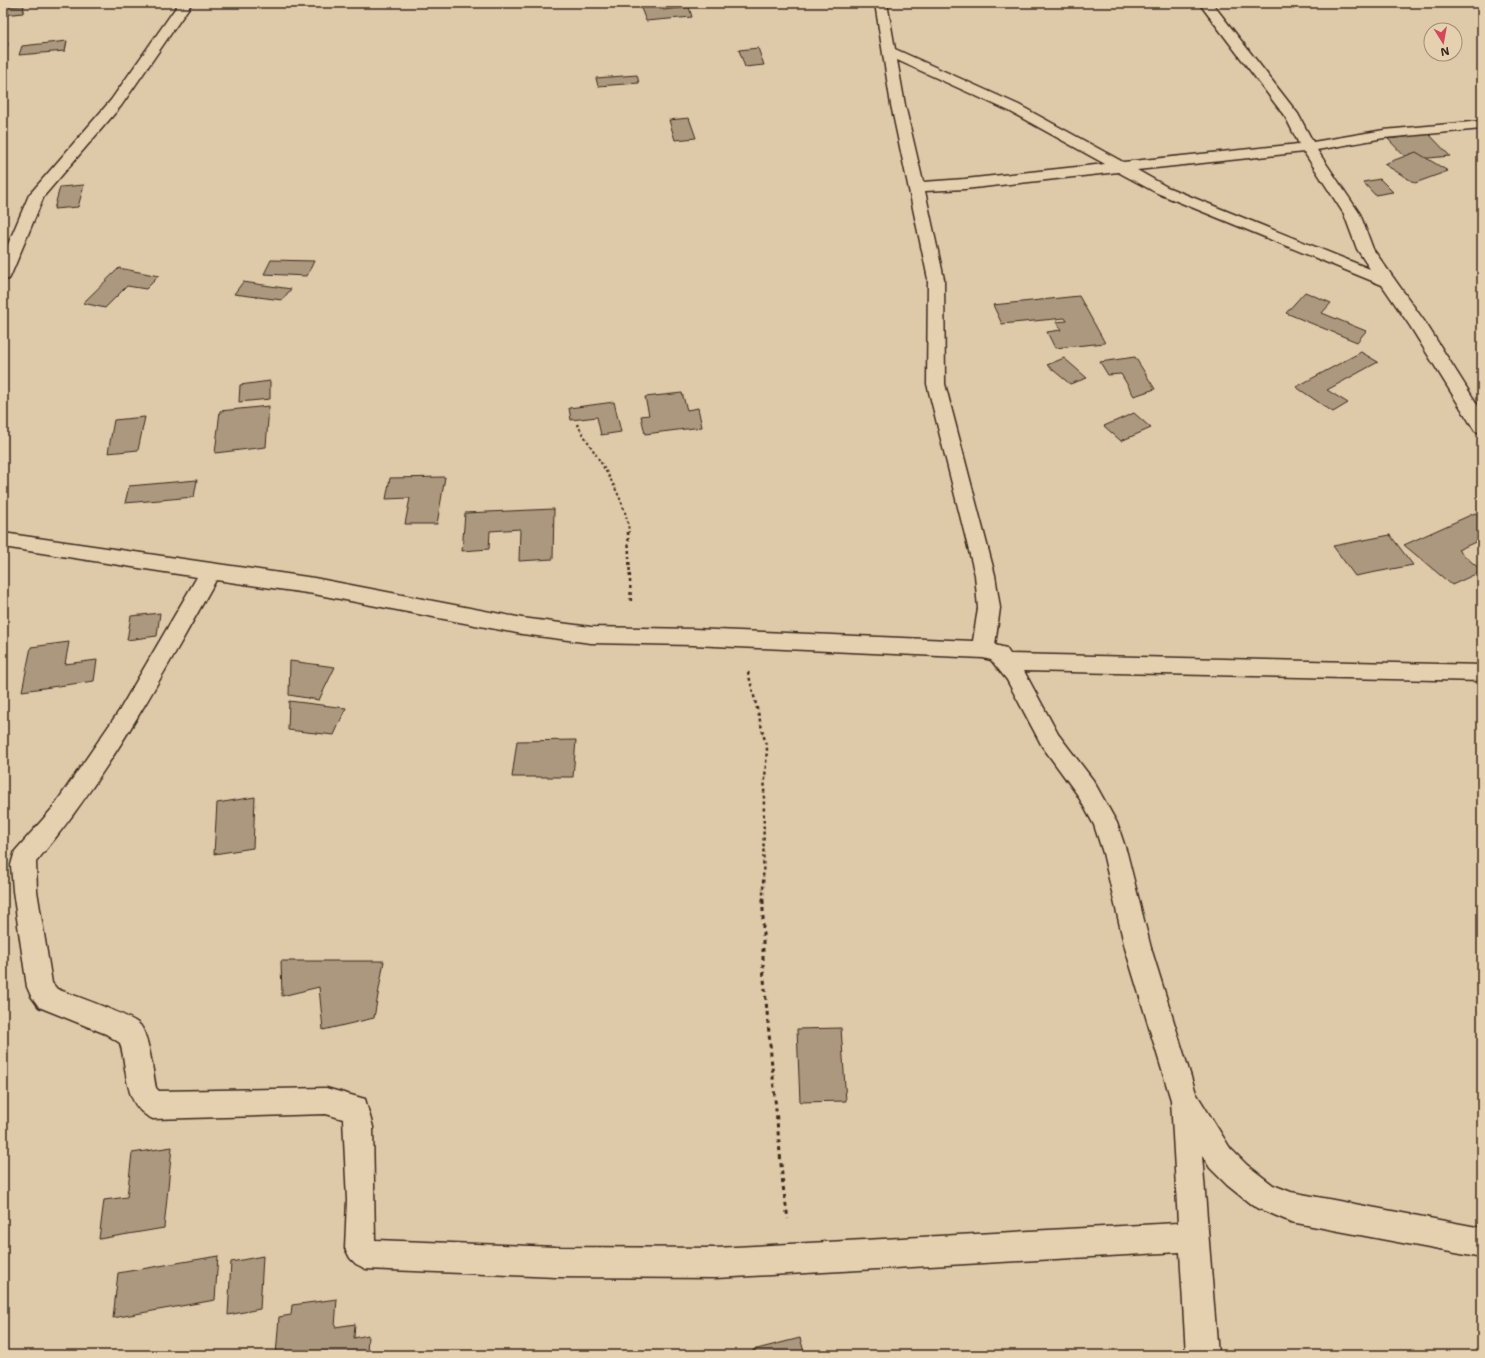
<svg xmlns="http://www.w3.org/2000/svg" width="1485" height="1358" viewBox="0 0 1485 1358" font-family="'Shantell Sans',sans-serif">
<rect width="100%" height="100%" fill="#dec9a9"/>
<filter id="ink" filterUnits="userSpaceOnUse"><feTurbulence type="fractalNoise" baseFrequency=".025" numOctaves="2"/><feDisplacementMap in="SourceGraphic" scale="8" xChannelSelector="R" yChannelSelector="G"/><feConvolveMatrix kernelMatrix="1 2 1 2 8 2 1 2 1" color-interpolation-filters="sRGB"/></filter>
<g filter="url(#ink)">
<g fill="#ab987e" stroke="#3b2a1e">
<path d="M 639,3 L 661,3 L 663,10 L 689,7 L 692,17 L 646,21 Z"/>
<path d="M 24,5 L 23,13 L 3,15 L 3,7 Z"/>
<path d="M 67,41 L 65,51 L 19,55 L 22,46 Z"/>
<path d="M 3,43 L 8,43 L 3,61 Z"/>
<path d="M 758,48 L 764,65 L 745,67 L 739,50 Z"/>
<path d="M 637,75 L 639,83 L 598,86 L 596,78 Z"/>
<path d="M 689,118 L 696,138 L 675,140 L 669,120 Z"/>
<path d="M 1429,134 L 1450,156 L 1408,160 L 1388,139 Z"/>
<path d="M 1416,152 L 1448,171 L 1415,183 L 1384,164 Z"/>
<path d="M 1380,179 L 1393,192 L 1375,195 L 1363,182 Z"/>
<path d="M 84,185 L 78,207 L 54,209 L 60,187 Z"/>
<path d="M 271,260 L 314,261 L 307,276 L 264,274 Z"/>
<path d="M 119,268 L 159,276 L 146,289 L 127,286 L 105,308 L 83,303 Z"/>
<path d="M 243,282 L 291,289 L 282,300 L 234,294 Z"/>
<path d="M 1305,292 L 1331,303 L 1322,313 L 1366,331 L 1357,342 L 1286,313 Z"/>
<path d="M 1079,296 L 1105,343 L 1055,348 L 1047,332 L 1061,330 L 1056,322 L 1067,321 L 1065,318 L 1002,324 L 993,305 Z"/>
<path d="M 1361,352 L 1378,362 L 1327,390 L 1348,403 L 1333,412 L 1296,387 Z"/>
<path d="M 1135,357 L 1155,389 L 1134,396 L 1121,374 L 1108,375 L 1100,362 Z"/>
<path d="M 1064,358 L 1087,378 L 1070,384 L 1047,365 Z"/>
<path d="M 270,381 L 270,399 L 239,402 L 240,385 Z"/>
<path d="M 682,393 L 687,410 L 698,408 L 702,427 L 645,434 L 641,416 L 649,415 L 645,397 Z"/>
<path d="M 614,402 L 621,432 L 601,435 L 597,417 L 571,420 L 569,408 Z"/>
<path d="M 269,406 L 266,447 L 215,453 L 220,411 Z"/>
<path d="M 1134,413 L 1151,428 L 1121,441 L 1104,426 Z"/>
<path d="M 145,417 L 138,450 L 108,453 L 114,420 Z"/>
<path d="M 445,477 L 437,524 L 405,524 L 410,498 L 386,499 L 390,478 Z"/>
<path d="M 197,480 L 194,497 L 125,503 L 129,486 Z"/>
<path d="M 554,509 L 553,559 L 519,561 L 520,529 L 490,531 L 489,549 L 462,551 L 465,513 Z"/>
<path d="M 1475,513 L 1482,518 L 1482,539 L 1458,550 L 1482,571 L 1452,585 L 1404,545 Z"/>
<path d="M 1390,535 L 1413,565 L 1355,576 L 1333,546 Z"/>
<path d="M 160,613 L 157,636 L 127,640 L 131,616 Z"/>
<path d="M 69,642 L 65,664 L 97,660 L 94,681 L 22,691 L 31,647 Z"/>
<path d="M 290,661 L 335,667 L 319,700 L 289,695 Z"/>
<path d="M 289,701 L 346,708 L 334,735 L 288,730 Z"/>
<path d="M 576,740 L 573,777 L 512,777 L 517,741 Z"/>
<path d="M 255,797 L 253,848 L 214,854 L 217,803 Z"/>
<path d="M 281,961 L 384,961 L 374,1018 L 323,1030 L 319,987 L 282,996 Z"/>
<path d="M 841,1028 L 846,1101 L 800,1102 L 797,1029 Z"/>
<path d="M 172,1147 L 164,1228 L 99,1239 L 104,1200 L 127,1197 L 132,1153 Z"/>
<path d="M 218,1256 L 215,1300 L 113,1318 L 118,1273 Z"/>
<path d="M 263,1256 L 260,1309 L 228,1315 L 231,1262 Z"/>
<path d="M 337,1299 L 335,1327 L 355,1324 L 354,1338 L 368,1335 L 367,1355 L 276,1355 L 279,1317 L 291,1315 L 292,1305 Z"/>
<path d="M 800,1338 L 805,1355 L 754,1355 L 753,1350 Z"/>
</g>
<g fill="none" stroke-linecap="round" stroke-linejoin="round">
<defs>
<g id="street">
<path d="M 179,3 L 192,3 L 121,106 L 44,196 L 11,275 L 9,279 L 3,280 L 3,256 L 29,195 L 111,100 Z"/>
<path d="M 875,3 L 887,3 L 895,49 L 1019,105 L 1123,162 L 1299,144 L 1286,118 L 1199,3 L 1212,3 L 1298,114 L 1313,142 L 1384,130 L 1482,121 L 1482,129 L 1384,138 L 1317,150 L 1360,214 L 1373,249 L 1427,325 L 1482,412 L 1482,433 L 1475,431 L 1410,326 L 1382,285 L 1157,193 L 1118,172 L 965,189 L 925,191 L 944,279 L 945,384 L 995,575 L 1000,608 L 995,645 L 1006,648 L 1010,654 L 1482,665 L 1482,681 L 1024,671 L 1058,734 L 1093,780 L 1117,823 L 1127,853 L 1151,948 L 1196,1093 L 1230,1148 L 1247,1165 L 1273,1185 L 1291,1192 L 1482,1228 L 1482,1258 L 1291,1222 L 1253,1206 L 1227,1185 L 1210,1168 L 1202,1155 L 1218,1355 L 1186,1355 L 1180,1252 L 716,1278 L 556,1277 L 366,1269 L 356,1264 L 350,1258 L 345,1248 L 347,1200 L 343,1119 L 326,1114 L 153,1119 C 123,1107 128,1069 120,1043 L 106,1034 L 39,1007 L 31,996 L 27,987 L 13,891 L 11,865 L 15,851 L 51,810 L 119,711 L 197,577 L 3,547 L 3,533 L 314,578 L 522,618 L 591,627 L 693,629 L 973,641 L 978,608 L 975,575 L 927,384 L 928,279 L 891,105 ZM 897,60 L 1009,111 L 1105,164 L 965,179 L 923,182 L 905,105 ZM 1304,152 L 1344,214 L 1357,249 L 1370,269 L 1167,187 L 1137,170 ZM 216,580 L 314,594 L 522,634 L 591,643 L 693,645 L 983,658 L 991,660 L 1007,680 L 1042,746 L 1077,794 L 1094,825 L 1103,853 L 1125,948 L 1171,1100 L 1178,1223 L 716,1248 L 556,1247 L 375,1240 L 373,1127 L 365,1099 L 326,1088 L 159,1091 L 156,1088 C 153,1073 149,1036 140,1025 C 131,1015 73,995 57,989 L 52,983 L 37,891 L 36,862 C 108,776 161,678 216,580 Z"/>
</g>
</defs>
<use href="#street" stroke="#3b2a1e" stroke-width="3"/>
<path stroke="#3b2a1e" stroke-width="2" stroke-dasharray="2.5 2.5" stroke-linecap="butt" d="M 577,424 C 595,455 627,497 629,533"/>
<g stroke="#3b2a1e" stroke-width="2.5" stroke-dasharray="3 3" stroke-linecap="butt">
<path d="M 628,532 L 631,604"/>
<path d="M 748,672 L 767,749 L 764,793 L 763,901"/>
</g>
<path stroke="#3b2a1e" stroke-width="3" stroke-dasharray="4 4" stroke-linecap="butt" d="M 763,900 L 763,968 L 783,1186 L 788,1219"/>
<use href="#street" fill="#e5d0af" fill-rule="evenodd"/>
</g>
</g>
<rect width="1485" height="1358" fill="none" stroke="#e5d0af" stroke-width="16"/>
<rect x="8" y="8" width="1469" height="1342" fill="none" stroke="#3b2a1e" stroke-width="1.5" filter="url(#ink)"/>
<g transform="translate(1443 42) rotate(169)"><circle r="19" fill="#e5d0af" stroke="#a18e75"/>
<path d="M0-3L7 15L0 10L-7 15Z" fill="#d1495b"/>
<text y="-6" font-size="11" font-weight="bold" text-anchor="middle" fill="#3b2a1e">N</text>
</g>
</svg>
